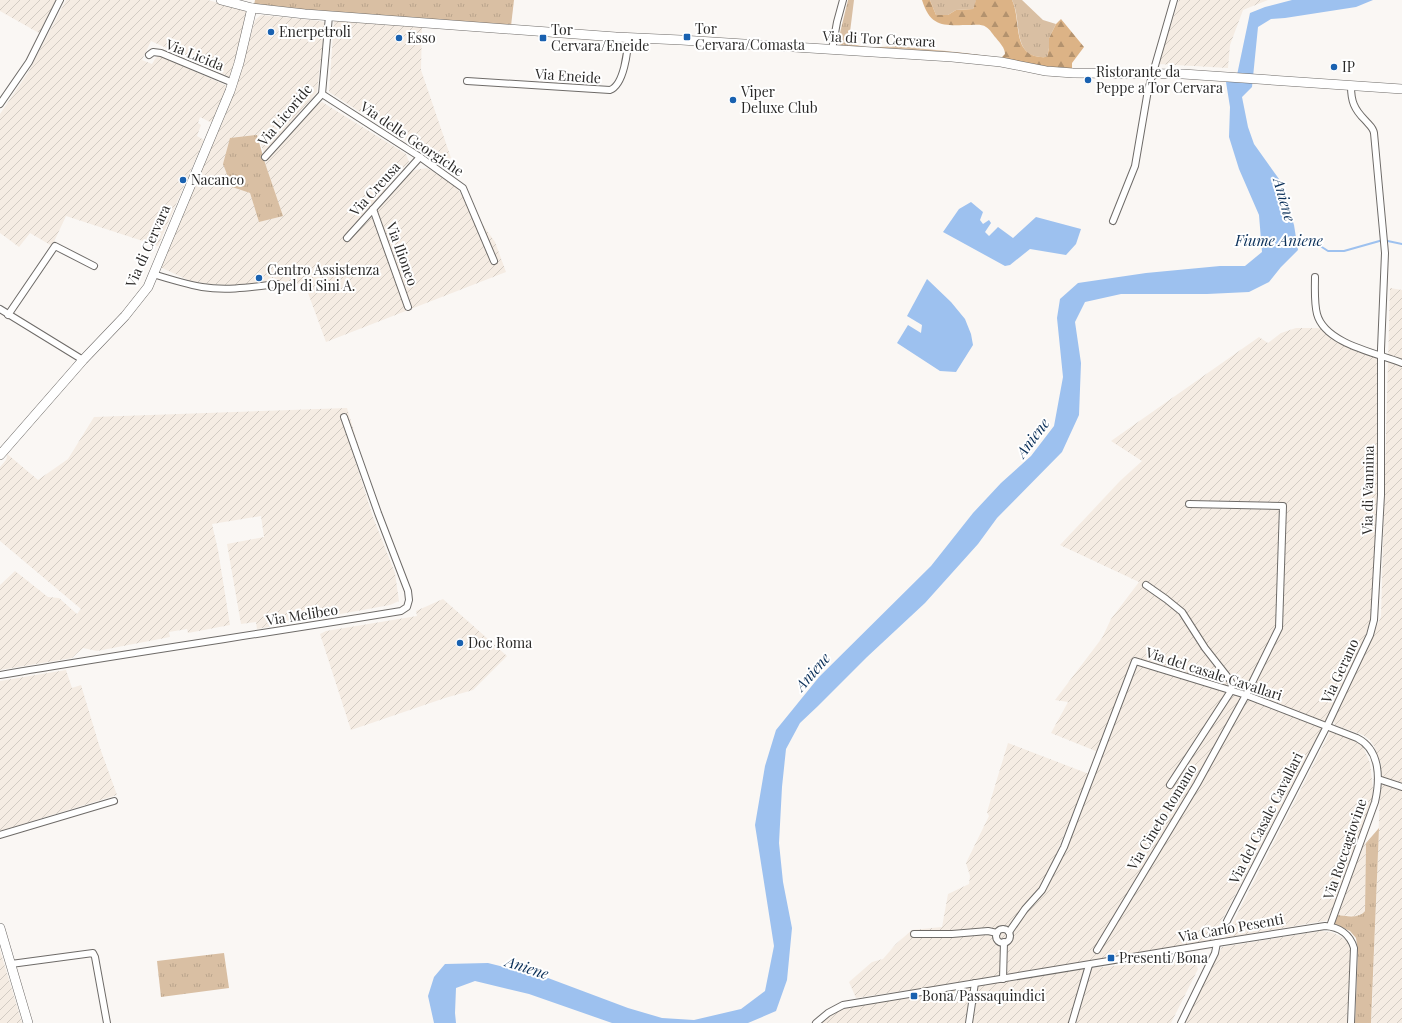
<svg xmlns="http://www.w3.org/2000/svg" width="1402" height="1023" viewBox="0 0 1402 1023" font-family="'Playfair Display',serif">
<defs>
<pattern id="industrial-furrows" width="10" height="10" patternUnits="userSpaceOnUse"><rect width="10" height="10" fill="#f5ece3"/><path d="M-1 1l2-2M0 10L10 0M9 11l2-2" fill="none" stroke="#d2cbc3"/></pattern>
<pattern id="grass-tufts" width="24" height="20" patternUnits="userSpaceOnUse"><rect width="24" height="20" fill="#d9bfa3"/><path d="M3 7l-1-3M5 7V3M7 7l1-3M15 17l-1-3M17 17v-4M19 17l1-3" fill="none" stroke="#baa48c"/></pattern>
<pattern id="forest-firs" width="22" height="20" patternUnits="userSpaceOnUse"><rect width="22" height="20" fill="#dcb386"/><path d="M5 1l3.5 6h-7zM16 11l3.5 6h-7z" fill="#b3926e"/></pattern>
</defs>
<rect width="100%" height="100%" fill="#faf7f4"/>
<g fill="url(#industrial-furrows)">
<path d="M 0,0 L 56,0 L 39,33 L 0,11 Z"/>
<path d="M 66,0 L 208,0 L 246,11 L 247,14 L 236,61 L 230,77 L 151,41 L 142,60 L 152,64 L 155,59 L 158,56 L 163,57 L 225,85 L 228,88 L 213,121 L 210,122 L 200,117 L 198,123 L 201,125 L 197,136 L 204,140 L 158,246 L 66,216 L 52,246 L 30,233 L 19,247 L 0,233 L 0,114 L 29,71 Z"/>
<path d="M 1179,0 L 1268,0 L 1243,10 L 1230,45 L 1228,68 L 1158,64 Z"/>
<path d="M 261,15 L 321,21 L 325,23 L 317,92 L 264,153 L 257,135 L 232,187 L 250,193 L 259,222 L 282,215 L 265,163 L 317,104 L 322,102 L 406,154 L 409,162 L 383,190 L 415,170 L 427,168 L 454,184 L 495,242 L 506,272 L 326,342 L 304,282 L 282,289 L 278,279 L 240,286 L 209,284 L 190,281 L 160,267 L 226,113 L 236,87 L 255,20 Z"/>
<path d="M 334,20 L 422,27 L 421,70 L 451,158 L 440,162 L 382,125 L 380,118 L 369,117 L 369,112 L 360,112 L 329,92 Z"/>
<path d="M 1390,288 L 1402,290 L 1402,1023 L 1371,1023 L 1372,1011 L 1381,764 L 1374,746 L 1370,740 L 1363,735 L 1335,725 L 1333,719 L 1381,617 Z"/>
<path d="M 1296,328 L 1322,328 L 1379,358 L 1378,491 L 1372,617 L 1361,647 L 1325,722 L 1252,694 L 1133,657 L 1098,752 L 1051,733 L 1068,702 L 1055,700 L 1102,638 L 1111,619 L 1139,582 L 1060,545 L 1120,481 L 1142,461 L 1111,441 L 1259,337 L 1268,343 L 1281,333 Z"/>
<path d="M 347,408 L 360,451 L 353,454 L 373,517 L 395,573 L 399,601 L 390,605 L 257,629 L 256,622 L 241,624 L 227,544 L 264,537 L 261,516 L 212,524 L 218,550 L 230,625 L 188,633 L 187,629 L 169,632 L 170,637 L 97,651 L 83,648 L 72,658 L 0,670 L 0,585 L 15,571 L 48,597 L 59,598 L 77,614 L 81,609 L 0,541 L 0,467 L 6,460 L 7,457 L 6,453 L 38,480 L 68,459 L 94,417 Z"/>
<path d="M 443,599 L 507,656 L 473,690 L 445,698 L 351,730 L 320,634 L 326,631 L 417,616 L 416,611 Z"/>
<path d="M 1138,664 L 1248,699 L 1323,727 L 1211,941 L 1010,975 L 856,998 L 849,982 L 872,962 L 883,959 L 896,944 L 912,930 L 942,927 L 948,894 L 969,884 L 970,876 L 966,863 L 989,816 L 987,812 L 1008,743 L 1089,774 L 1059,847 L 1045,880 L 1040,889 L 1016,917 L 1009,927 L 1013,935 L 1016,926 L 1047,888 L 1064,854 Z"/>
<path d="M 66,670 L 72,688 L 81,685 L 100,748 L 117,795 L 0,831 L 0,681 Z"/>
<path d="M 1333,731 L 1358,741 L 1364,749 L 1370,763 L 1373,789 L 1372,800 L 1368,815 L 1330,920 L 1225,938 L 1330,732 Z"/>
<path d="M 1364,843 L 1366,843 L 1365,911 L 1361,914 L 1356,916 L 1338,915 Z"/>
<path d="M 1320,931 L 1331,932 L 1340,936 L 1347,941 L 1351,951 L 1347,1023 L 1184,1023 L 1222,947 Z"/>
<path d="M 0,950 L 17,1006 L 22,1023 L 0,1023 Z"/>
<path d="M 1193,958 L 1198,969 L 1171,1023 L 1076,1023 L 1092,968 Z"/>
<path d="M 1085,968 L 1069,1023 L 821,1023 L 831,1015 L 846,1008 Z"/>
</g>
<g fill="url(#grass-tufts)">
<path d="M 255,0 L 514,0 L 511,26 L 291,11 L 254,5 Z"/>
<path d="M 848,0 L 854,0 L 849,40 C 857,50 883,47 894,46 C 904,46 914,48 925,49 C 950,51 976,54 1001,58 L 840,48 L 839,37 Z"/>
<path d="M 930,0 L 976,0 L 976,1 L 973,9 L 956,10 L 948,15 L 936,15 Z"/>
<path d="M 1012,0 L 1022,0 L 1043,20 L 1056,24 L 1049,38 L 1049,48 L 1047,57 C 1010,60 1023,21 1012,0 Z"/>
<path d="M 257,135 L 265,163 L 283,216 L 259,222 L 250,193 L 232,187 L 223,164 L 230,138 Z"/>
<path d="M 1379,828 L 1371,1023 L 1355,1023 L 1358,951 L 1356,938 L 1350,931 L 1334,924 L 1338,915 C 1347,916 1358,919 1365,911 L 1366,843 Z"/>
<path d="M 224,953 L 229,988 L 161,997 L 157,961 Z"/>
</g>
<path fill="url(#forest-firs)" d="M 922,0 L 930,0 L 936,15 L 948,15 L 956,10 L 973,9 L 976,0 L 1012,0 C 1022,20 1010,60 1047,57 L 1049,48 L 1049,38 L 1056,24 L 1061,19 L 1084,47 L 1072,63 L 1072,71 L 1037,66 L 1001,58 L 1005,54 C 1005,48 1000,43 996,38 C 993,35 990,29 986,27 C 982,24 975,25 971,25 C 945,25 931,29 922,0 Z"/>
<g fill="#9dc1ef">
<path d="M 1292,0 L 1373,0 L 1356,7 L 1285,18 L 1271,19 L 1258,27 L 1252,87 L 1242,97 L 1248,127 L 1254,144 L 1279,179 L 1294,225 L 1298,250 L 1281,267 L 1269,282 L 1249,292 L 1207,294 L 1121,294 L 1085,302 L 1075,322 L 1081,363 L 1079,415 L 1062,452 L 997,518 L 978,544 L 925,603 L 867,657 L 818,706 L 800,723 L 786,749 L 782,787 L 779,843 L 783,882 L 792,928 L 787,980 L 776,1011 L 748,1023 L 612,1023 L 529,994 L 475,981 L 456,988 L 455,1013 L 456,1023 L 434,1023 L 428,996 L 434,977 L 445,964 L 488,963 L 548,978 L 628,1008 L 662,1018 L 694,1020 L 741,1009 L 765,991 L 774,946 L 755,825 L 765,766 L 776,730 L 819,677 L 931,566 L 973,513 L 1001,483 L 1031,456 L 1054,426 L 1063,377 L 1057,318 L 1060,299 L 1078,283 L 1146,273 L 1220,266 L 1245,266 L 1262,252 L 1259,215 L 1239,169 L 1229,137 L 1230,107 L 1226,82 L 1237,75 L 1250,13 L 1265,7 Z"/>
<path d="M 971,202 L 983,212 L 980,220 L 983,224 L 989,220 L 991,223 L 985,232 L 989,236 L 998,227 L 1013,238 L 1036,217 L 1081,229 L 1076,244 L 1066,255 L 1030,249 L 1010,265 L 1005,266 L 943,232 L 959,209 Z"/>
<path d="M 927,279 L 951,302 L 965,319 L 971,334 L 973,345 L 956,372 L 940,371 L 897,343 L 908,325 L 921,333 L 922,325 L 907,316 Z"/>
</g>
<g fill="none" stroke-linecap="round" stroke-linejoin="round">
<path stroke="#9dc1ef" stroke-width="2" d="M 1294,242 L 1311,240 L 1328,251 L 1344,251 L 1383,240 L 1402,244"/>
<defs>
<g id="street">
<path d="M 832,50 L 837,22 L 843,0"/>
<path d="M 149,55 L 153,52 L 161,53 L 233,83"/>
<path d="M 467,81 L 610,90 C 624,85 628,51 628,37"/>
<path d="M 322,94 L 420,157 L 463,188 L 494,261"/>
<path d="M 0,104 L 29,62 L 60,0"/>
<path d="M 265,157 L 322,94 L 329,16"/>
<path d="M 373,209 L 408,307"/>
<path d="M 1113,221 L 1135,166 L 1148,90 L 1174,0"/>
<path d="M 347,238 L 420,157"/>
<path d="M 153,274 C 169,279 185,284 202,287 C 227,291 252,287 277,284"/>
<path d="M 1315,277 C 1315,288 1314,302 1317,314 C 1325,344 1377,353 1402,363"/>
<path d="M 0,309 L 83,360"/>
<path d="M 8,315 L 55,246 L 94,266"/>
<path d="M 1146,585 L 1166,599 L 1182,612 L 1205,648 L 1230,680 L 1232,684 L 1231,691 L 1170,785"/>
<path d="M 0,675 C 134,652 268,633 401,611 L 407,607 L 409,600 L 408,591 L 378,513 L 344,417"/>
<path d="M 1378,779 L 1402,787"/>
<path d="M 0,835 L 114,801"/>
<path d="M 1227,921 L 1327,726 L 1370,635 L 1374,620 L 1381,495 L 1381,349 L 1385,253 L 1374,133 C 1373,127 1369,125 1365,120 C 1354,109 1351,101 1351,86"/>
<circle cx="1003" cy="936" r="7"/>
<path d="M 1009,932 L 1025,909 L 1042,890 L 1064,847 L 1135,661 L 1246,695 L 1357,738 C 1381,750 1380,780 1375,802 L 1330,926"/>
<path d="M 914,934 L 952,934 L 988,931 L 997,933"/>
<path d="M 1097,950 L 1197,784 L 1246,695 L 1279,628 L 1283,506 L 1189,504"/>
<path d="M 11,964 L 93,953 L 95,957 L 107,1023"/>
<path d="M 1003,979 L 1004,942"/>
<path d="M 816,1023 L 828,1013 L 843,1005 L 1217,943 L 1325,926 C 1339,927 1350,934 1354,948 L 1351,1023"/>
<path d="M 969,1023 L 975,983"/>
<path d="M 1072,1023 L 1089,965"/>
<path d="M 1181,1023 L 1215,953 L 1217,943"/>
</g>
<g id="secondary">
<path d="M 221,0 L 252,8 L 305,14 L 616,37 L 681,40 L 952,57 L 1001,62 L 1046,71 L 1073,73 L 1183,74 L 1402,89"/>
<path d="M 0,455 L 83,360 L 125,316 L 148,287 L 230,91 L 239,63 L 252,8"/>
<path d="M 0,928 L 28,1023"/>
</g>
</defs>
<use href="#street" stroke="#6e6b68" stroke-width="8"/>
<use href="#secondary" stroke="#6e6b68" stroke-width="10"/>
<use href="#street" stroke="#fff" stroke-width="6"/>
<use href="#secondary" stroke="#fff" stroke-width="9"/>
</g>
<g fill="#1961b0" stroke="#fff" stroke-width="1.5">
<circle cx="271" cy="32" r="4"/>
<rect x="683" y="33" width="8" height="8" rx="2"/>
<circle cx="399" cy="38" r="4"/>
<rect x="539" y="34" width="8" height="8" rx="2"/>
<circle cx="1334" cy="67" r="4"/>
<circle cx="1088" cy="80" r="4"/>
<circle cx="733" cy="100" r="4"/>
<circle cx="183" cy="180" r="4"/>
<circle cx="259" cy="278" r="4"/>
<circle cx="460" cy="643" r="4"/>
<rect x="1107" y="954" width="8" height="8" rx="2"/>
<rect x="910" y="992" width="8" height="8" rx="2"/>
</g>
<g text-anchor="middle" stroke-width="4" stroke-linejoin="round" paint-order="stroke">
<g font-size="14" fill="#2b2a29" stroke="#fff" text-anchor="start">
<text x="695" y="34">Tor<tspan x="695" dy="16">Cervara/Comasta</tspan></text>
<text x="551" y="35">Tor<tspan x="551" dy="16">Cervara/Eneide</tspan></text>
<text x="279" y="37">Enerpetroli</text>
<text x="407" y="43">Esso</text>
<text x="1342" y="72">IP</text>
<text x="1096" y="77">Ristorante da<tspan x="1096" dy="16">Peppe a Tor Cervara</tspan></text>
<text x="741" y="97">Viper<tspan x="741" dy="16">Deluxe Club</tspan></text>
<text x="191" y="185">Nacanco</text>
<text x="267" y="275">Centro Assistenza<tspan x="267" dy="16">Opel di Sini A.</tspan></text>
<text x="468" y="648">Doc Roma</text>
<text x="1119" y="963">Presenti/Bona</text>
<text x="922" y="1001">Bona/Passaquindici</text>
</g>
<g font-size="14" fill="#2b2a29" stroke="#fff">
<text transform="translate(879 39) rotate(3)" y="5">Via di Tor Cervara</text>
<text transform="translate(195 55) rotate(22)" y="5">Via Licida</text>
<text transform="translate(568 76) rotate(4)" y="5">Via Eneide</text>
<text transform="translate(285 115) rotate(-50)" y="5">Via Licoride</text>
<text transform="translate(412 139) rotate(34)" y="5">Via delle Georgiche</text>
<text transform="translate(375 189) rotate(-48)" y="5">Via Creusa</text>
<text transform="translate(148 246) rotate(-66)" y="5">Via di Cervara</text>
<text transform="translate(402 254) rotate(70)" y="5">Via Ilioneo</text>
<text transform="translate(1368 490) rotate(-89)" y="5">Via di Vannina</text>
<text transform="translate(302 615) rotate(-9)" y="5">Via Melibeo</text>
<text transform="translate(1340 671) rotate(-65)" y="5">Via Gerano</text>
<text transform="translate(1214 674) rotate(18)" y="5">Via del casale Cavallari</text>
<text transform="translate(1162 817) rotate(-59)" y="5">Via Cineto Romano</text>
<text transform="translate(1266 818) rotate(-63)" y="5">Via del Casale Cavallari</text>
<text transform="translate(1345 849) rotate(-71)" y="5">Via Roccagiovine</text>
<text transform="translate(1231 928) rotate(-10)" y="5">Via Carlo Pesenti</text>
</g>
<g font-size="15" font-style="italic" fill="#0b3059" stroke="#fff">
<text transform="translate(1284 200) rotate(74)" y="5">Aniene</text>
<text x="1279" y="246">Fiume Aniene</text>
<text transform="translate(1033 438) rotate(-53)" y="5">Aniene</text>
<text transform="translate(813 672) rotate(-49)" y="5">Aniene</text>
<text transform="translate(527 968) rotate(18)" y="5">Aniene</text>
</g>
</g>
</svg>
